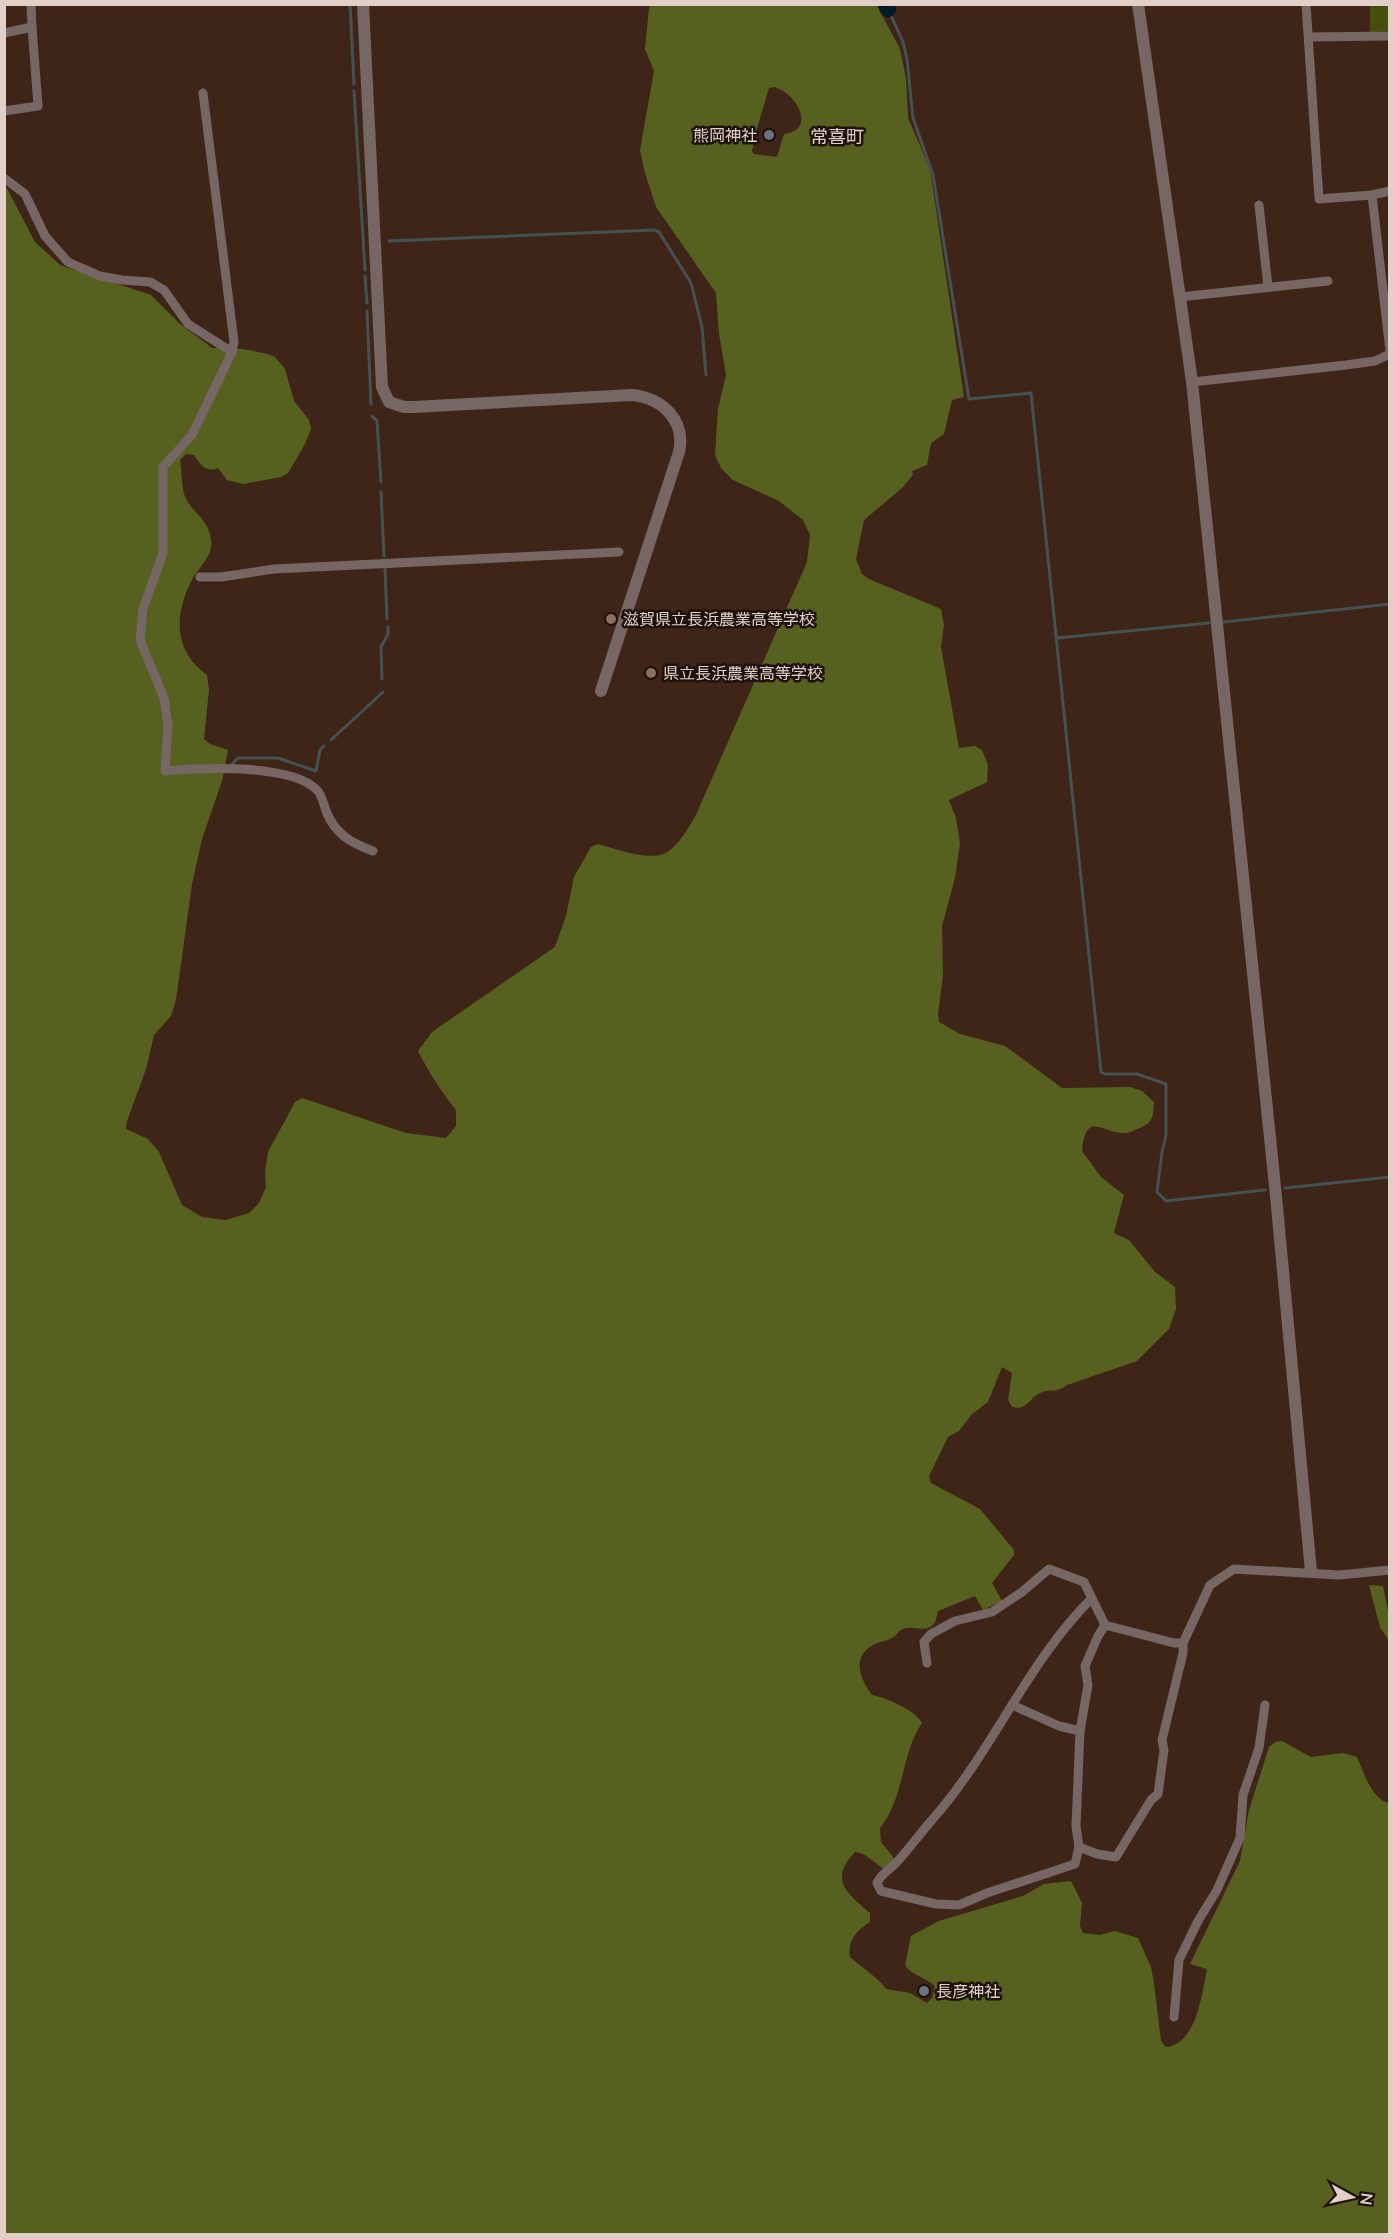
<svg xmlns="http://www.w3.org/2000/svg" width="1394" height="2239" viewBox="0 0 1394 2239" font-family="Mulish,'Noto Sans JP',sans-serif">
<rect width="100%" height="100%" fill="#3f2518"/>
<path fill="#464e0c" d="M 1370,5 L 1389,5 L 1389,31 L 1370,32 Z"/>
<g fill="#57611f" fill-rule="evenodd">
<path d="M 651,4 L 876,4 L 900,49 L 906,78 L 908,118 L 930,169 L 964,397 L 952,400 L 944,434 L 931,443 L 927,465 L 912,471 L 913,475 L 902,488 L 864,520 L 856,559 L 862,574 L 869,579 L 941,609 L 944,625 L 941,647 L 959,748 L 975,746 L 982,750 L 988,765 L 987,782 L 949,800 L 956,818 L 960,843 L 955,878 L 942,926 L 943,975 L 938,1014 L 939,1022 L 960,1034 L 1005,1046 L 1062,1088 L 1130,1087 L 1142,1091 L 1154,1102 C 1153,1116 1154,1122 1140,1128 C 1136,1129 1130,1133 1126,1133 C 1102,1134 1086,1109 1082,1151 L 1101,1177 L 1124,1195 L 1114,1233 L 1129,1240 L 1155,1272 L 1175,1287 L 1176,1309 L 1169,1329 L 1137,1361 L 1067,1385 C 1056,1394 1050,1388 1040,1393 C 1029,1398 1027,1411 1012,1407 L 1008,1400 L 1012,1373 L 1002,1367 L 988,1402 L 971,1415 L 959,1431 L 948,1437 L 929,1476 L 931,1483 L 980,1509 L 1014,1550 L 1014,1555 L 992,1583 L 1002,1601 L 983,1610 L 975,1596 L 938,1611 C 937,1615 936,1621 934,1624 C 927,1632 916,1627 907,1628 C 898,1629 899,1634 892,1638 C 888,1641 880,1641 875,1644 C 851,1656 859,1677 872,1695 C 887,1698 915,1710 922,1723 C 901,1753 905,1797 880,1828 L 881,1842 L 894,1858 L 886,1870 C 875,1864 867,1853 855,1852 C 828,1880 848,1894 870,1913 L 870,1922 C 857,1930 847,1941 850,1957 C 860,1966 880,1979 886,1989 L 910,1993 L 927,2003 L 932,1998 L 935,1986 C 926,1978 910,1974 905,1965 L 911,1936 L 939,1921 L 1023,1896 L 1044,1884 L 1071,1881 L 1082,1903 L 1080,1926 L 1083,1933 L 1099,1935 L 1115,1931 L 1138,1938 L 1151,1967 L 1154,1983 L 1161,2041 L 1166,2047 C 1197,2044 1202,1993 1207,1969 L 1190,1964 L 1240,1861 L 1249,1810 L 1269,1747 L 1275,1742 L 1282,1741 L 1311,1757 L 1343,1753 L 1357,1757 C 1364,1772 1371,1799 1389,1803 L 1389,2234 L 5,2234 L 4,183 L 35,242 L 60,265 L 151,295 L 179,323 L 212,348 L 243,349 L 268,354 L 275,357 L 285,369 L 294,401 L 309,420 L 311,429 L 305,444 L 288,473 L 281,477 L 243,484 L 227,480 L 218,468 C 205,473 201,465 194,455 L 186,454 L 180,460 C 182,471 181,491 187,501 C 196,515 208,520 211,539 C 214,553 201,566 194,576 C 174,612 172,650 207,675 L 209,690 L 204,739 L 210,744 L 228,750 L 222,781 L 202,839 L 192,884 L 176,1000 L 171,1016 L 154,1035 L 146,1069 L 127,1121 L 126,1129 L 148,1139 L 159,1152 L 182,1205 L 202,1217 L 226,1220 L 249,1213 L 259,1203 L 266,1187 L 265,1172 L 268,1152 L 295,1102 L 302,1098 L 406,1133 L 446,1138 L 456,1126 L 456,1110 C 441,1091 429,1073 418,1051 L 432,1032 L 555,947 L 566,916 L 574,877 L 591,847 L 598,844 C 616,849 653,863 669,851 C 680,843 688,828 695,817 L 807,562 L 810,535 L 803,520 L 779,501 L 733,480 L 721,468 L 715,455 L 718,409 L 726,375 L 719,334 L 716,293 L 656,207 L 645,173 L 640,150 L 654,71 L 645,49 L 649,8 ZM 774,87 C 797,93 817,130 784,134 L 777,157 L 754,154 L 752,151 C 756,129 763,109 769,88 Z"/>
<path d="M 1369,1585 L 1383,1586 L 1389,1616 L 1389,1641 L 1380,1627 Z"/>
</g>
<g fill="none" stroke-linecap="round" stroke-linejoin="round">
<g stroke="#445254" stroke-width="3">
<path d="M 350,4 L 354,84"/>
<path d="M 888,9 L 903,42 L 907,59 L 913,118 L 933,175 L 969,399 L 1031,393 L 1101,1072 L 1105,1074 L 1137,1074 L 1166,1084 L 1166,1135 L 1162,1152 L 1157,1192 L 1166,1201 L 1265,1190"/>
<path d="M 354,91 L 365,270"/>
<path d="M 389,241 L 654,230 L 659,232 L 691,283 L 702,327 L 706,375"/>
<path d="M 365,276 L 367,303"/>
<path d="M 367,311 L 371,404"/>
<path d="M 372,416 L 377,421 L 381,482"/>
<path d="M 381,492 L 384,556"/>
<path d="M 385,569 L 387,619"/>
<path d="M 1224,622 L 1390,604"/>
<path d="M 1057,638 L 1209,623"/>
<path d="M 382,679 L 381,647 L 388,634 L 388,627"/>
<path d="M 331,740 L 383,692"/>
<path d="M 230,766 L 238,758 L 278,758 L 316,771 L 320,750 L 324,746"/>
<path d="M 1285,1188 L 1390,1177"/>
</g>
<path stroke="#011c22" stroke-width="16" d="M 886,4 L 888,9"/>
<g stroke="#766664" stroke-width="9">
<path d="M 1306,4 L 1319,199 L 1372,195 L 1390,191"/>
<path d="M 4,33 L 32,27 L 31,4"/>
<path d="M 1309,37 L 1390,36"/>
<path d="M 203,93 L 234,342 L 232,352 L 192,435 L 163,467 L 163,553 L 143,609 L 140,640 L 164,698 L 168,725 L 165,771 C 201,768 291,763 317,790 C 322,795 324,805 326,811 C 335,834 351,843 373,851"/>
<path d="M 4,111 L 38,106 L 32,27"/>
<path d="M 4,178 L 25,194 L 45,236 L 68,262 L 100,276 L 122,280 L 150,282 L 164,290 L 188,324 L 232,352"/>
<path d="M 1372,195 L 1390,351"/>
<path d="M 1259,205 L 1268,287"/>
<path d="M 1180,297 L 1328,281"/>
<path d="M 1192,382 L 1346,365 L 1375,361 L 1390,354"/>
<path d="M 200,577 L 221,577 L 274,569 L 619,552"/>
<path d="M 1091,1599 C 1026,1664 992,1753 931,1821 C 919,1835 908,1850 896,1863 C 889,1870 881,1874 877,1883 L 881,1891 L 936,1904 L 959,1905 L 987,1893 L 1075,1864 L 1079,1847 L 1076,1826 L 1080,1731 L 1088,1685 L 1085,1666 L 1098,1636 L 1105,1625"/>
<path d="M 927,1663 L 924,1642 L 931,1634 L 955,1621 L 992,1612 L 1022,1592 L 1049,1569 L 1084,1582 L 1105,1625 L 1174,1643 L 1183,1643"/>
<path d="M 1012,1705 L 1059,1726 L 1080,1731"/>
<path d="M 1079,1847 L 1097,1854 L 1116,1857 L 1151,1800 L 1158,1794 L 1164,1750 L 1162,1740 L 1183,1653 L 1183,1643 L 1210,1585 L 1234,1569 L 1339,1575 L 1390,1570"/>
<path d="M 1174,2017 L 1179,1960 L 1198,1921 L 1217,1890 L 1240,1838 L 1243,1795 L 1259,1748 L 1265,1705"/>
</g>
<g stroke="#766664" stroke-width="12">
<path d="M 363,4 L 382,387 L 389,402 L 404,407 L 414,407 L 632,395 C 662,398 686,420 679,452 L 601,691"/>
<path d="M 1138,4 L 1192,382 L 1276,1196 L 1311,1572"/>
</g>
</g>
<g fill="#6b7280" stroke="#1d110c" stroke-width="2">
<circle cx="769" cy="135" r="6"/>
<circle cx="924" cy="1991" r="6"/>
</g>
<g fill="#8d6e63" stroke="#1d110c" stroke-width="2">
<circle cx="611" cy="619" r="6"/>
<circle cx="651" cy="673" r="6"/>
</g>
<g text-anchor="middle" stroke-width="5" stroke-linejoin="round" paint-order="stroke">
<g font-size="16" fill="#e2d0c8" stroke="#1d110c" text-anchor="start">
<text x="757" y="141" text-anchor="end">熊岡神社</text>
<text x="623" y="625">滋賀県立長浜農業高等学校</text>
<text x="663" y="679">県立長浜農業高等学校</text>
<text x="936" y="1997">長彦神社</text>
</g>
<g font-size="18" fill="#e2d0c8" stroke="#1d110c">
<text x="837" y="143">常喜町</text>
</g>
</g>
<rect width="1394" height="2239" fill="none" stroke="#e2d0c8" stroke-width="12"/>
<g transform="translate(1352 2197) rotate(98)" stroke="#1d110c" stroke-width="4.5" paint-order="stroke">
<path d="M0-4.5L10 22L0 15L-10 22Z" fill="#e2d0c8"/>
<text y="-9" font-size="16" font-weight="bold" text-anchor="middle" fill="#e2d0c8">N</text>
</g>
</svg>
